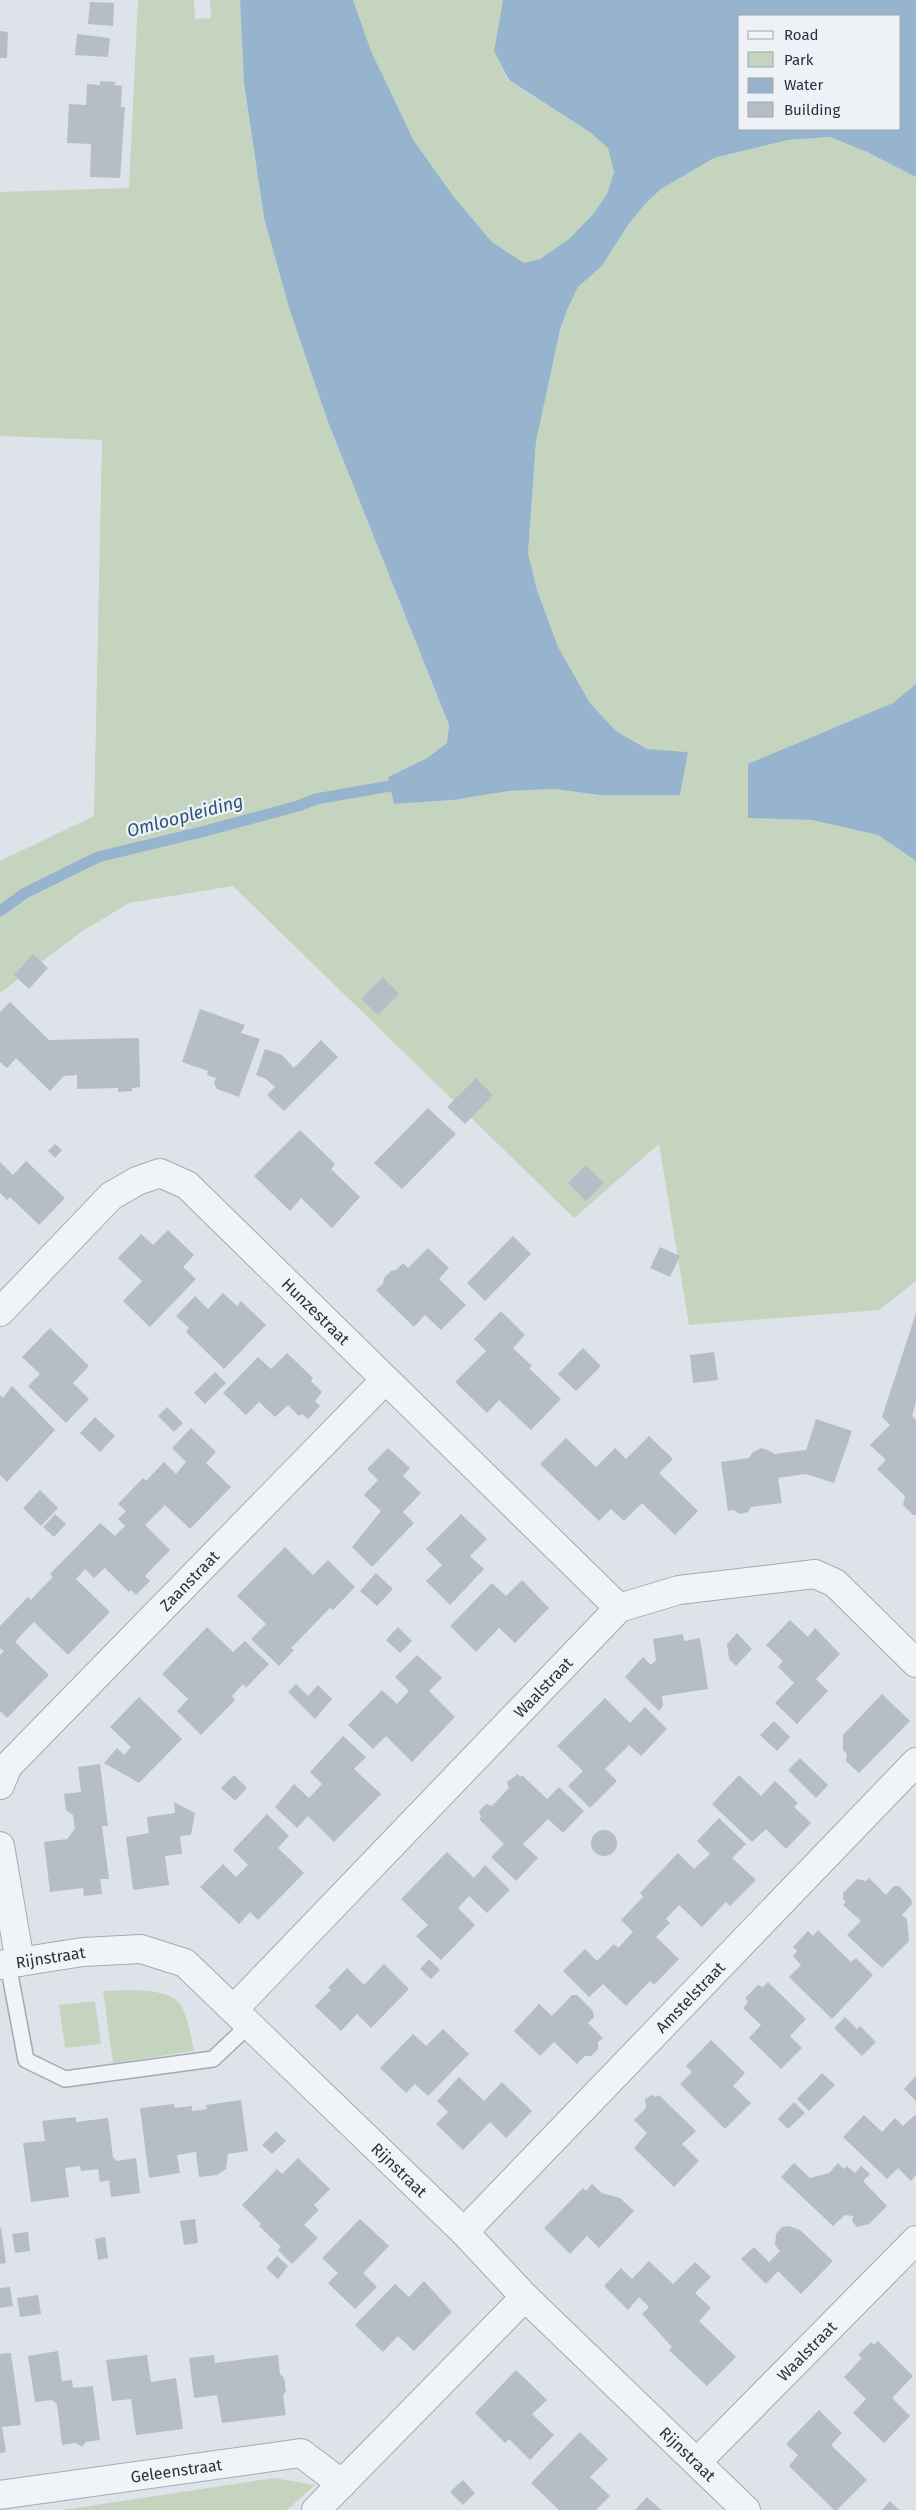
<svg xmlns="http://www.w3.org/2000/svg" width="916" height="2510" viewBox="0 0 916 2510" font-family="'Fira Sans',sans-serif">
<rect width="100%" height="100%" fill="#dee3e9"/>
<g fill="#c5d4be">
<path d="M 138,0 L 194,0 L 195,19 L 211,18 L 210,0 L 240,0 L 244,83 L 264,218 L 290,311 L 328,422 L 449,725 L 447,743 L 427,758 L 388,777 L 394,804 L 453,800 L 509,791 L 554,789 L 600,795 L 680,795 L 688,752 L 647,749 L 616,731 L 590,703 L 558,647 L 537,590 L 528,553 L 536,442 L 560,330 L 567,310 L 578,287 L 602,266 L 628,225 L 645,204 L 661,189 L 714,158 L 788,140 L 830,137 L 867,152 L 916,177 L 916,684 L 894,703 L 795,744 L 749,818 L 812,820 L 878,835 L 916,861 L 916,1281 L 879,1310 L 689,1325 L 659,1144 L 574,1218 L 233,886 L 129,903 L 81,932 L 0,993 L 0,861 L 94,816 L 102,440 L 0,436 L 0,192 L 129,188 Z"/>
<path d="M 353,0 L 503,0 L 494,51 L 508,80 L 591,133 L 609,148 L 614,173 L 607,194 L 594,213 L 569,239 L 540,259 L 524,263 L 492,242 L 454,197 L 414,141 L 371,51 Z"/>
<path d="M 103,1991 C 124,1991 173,1985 183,2009 C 189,2022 191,2037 194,2051 L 113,2063 Z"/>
<path d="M 95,2001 L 101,2044 L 65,2048 L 59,2005 Z"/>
<path d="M 274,2478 L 315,2485 L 287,2510 L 63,2510 Z"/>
</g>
<g fill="#96b4cd" fill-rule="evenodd">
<path d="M 240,0 L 353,0 L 371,51 L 414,141 L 454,197 L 492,242 L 524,263 L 540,259 L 569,239 L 594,213 L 607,194 L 614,172 L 608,148 L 591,133 L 509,80 L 494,51 L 503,0 L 916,0 L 916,177 L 867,152 L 830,137 L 788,140 L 714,158 L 661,189 L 645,204 L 628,225 L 602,266 L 578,287 L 567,310 L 560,330 L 536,442 L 528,553 L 537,590 L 558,647 L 590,703 L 616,731 L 647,749 L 688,752 L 680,795 L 600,795 L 554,789 L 509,791 L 453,800 L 394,804 L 388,777 L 427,758 L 447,743 L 449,725 L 328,422 L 290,311 L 264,218 L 244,83 ZM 900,16 L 900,129 L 740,129 L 740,16 Z"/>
<path d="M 916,684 L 916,861 L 878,835 L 812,820 L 748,818 L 748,764 L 893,703 Z"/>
</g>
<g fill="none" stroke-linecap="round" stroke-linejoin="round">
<path stroke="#96b4cd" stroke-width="11" d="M 0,911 L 25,893 L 98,857 L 205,831 L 298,806 L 316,799 L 390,786"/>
</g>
<g fill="#b5bdc6">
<path d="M 90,2 L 114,3 L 113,26 L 88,24 Z"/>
<path d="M 0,31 L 8,32 L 7,58 L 0,58 Z"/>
<path d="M 77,34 L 110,38 L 108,57 L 75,55 Z"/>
<path d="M 100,81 L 115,82 L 115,85 L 122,86 L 121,107 L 125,107 L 120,178 L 90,177 L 91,144 L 67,143 L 69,104 L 86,105 L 87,84 L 100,85 Z"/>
<path d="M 33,954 L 48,968 L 29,989 L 14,975 Z"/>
<path d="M 383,977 L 399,994 L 378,1015 L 361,999 Z"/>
<path d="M 10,1002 L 49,1040 L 139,1038 L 140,1087 L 132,1088 L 132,1091 L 118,1092 L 118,1088 L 77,1089 L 77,1075 L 64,1076 L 50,1091 L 16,1058 L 7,1068 L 0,1062 L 0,1012 Z"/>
<path d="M 200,1009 L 245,1025 L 241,1033 L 260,1039 L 239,1097 L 217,1089 L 214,1083 L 216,1078 L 207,1075 L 208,1071 L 182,1062 Z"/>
<path d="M 321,1040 L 338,1057 L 284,1111 L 267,1095 L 275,1087 L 266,1079 L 256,1075 L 265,1049 L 282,1055 L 294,1068 Z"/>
<path d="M 476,1078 L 493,1095 L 465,1124 L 447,1107 Z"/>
<path d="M 428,1108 L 456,1134 L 402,1189 L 374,1163 Z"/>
<path d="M 300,1130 L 335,1164 L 331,1169 L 360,1197 L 332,1228 L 301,1198 L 290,1211 L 254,1176 Z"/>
<path d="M 55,1144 L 62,1150 L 55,1158 L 48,1151 Z"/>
<path d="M 26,1161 L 65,1198 L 39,1225 L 10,1197 L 7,1200 L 0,1193 L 0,1162 L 13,1175 Z"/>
<path d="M 586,1165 L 604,1183 L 586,1201 L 568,1183 Z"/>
<path d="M 168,1230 L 194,1255 L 183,1267 L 196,1279 L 150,1327 L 123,1301 L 142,1281 L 118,1258 L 141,1234 L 153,1245 Z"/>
<path d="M 513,1236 L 531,1254 L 485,1301 L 467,1283 Z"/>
<path d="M 660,1247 L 680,1256 L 670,1277 L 650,1268 Z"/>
<path d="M 428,1248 L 449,1268 L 439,1279 L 466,1305 L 441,1330 L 425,1315 L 414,1327 L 376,1290 L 383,1284 L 384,1278 L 391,1271 L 396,1270 L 403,1263 L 408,1268 Z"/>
<path d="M 223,1293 L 237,1306 L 241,1301 L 266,1325 L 224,1369 L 186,1332 L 189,1328 L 176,1316 L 195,1296 L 208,1309 Z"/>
<path d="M 501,1311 L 525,1335 L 513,1348 L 532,1366 L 529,1368 L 561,1399 L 531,1430 L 499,1400 L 487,1413 L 455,1382 L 486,1351 L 474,1339 Z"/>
<path d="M 916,1313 L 916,1402 L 912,1416 L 916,1420 L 916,1515 L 913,1515 L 903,1505 L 905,1496 L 877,1469 L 886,1460 L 870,1445 L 890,1425 L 882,1417 Z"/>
<path d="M 50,1328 L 89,1366 L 73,1383 L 89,1399 L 66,1423 L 28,1386 L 40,1374 L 22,1357 Z"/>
<path d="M 583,1348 L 601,1366 L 576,1391 L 558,1374 Z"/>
<path d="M 714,1352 L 718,1380 L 693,1383 L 690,1355 Z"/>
<path d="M 287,1353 L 313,1378 L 311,1381 L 322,1392 L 315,1401 L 320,1406 L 308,1419 L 302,1414 L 299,1416 L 288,1405 L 275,1417 L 259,1402 L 246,1415 L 223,1393 L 258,1357 L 271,1369 Z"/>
<path d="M 215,1372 L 226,1383 L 205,1404 L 194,1393 Z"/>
<path d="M 12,1386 L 55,1430 L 7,1482 L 0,1475 L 0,1395 L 3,1398 Z"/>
<path d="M 167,1407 L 183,1423 L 174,1432 L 158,1416 Z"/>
<path d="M 95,1417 L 115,1436 L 100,1452 L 80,1433 Z"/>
<path d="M 816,1419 L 852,1431 L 834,1483 L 806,1474 L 778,1478 L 782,1503 L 751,1507 L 748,1512 L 739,1514 L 734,1510 L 728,1511 L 721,1462 L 749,1458 L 752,1453 L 761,1448 L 770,1451 L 774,1454 L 806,1450 Z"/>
<path d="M 191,1428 L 216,1452 L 206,1463 L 231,1487 L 190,1529 L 165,1505 L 145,1525 L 170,1550 L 145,1576 L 150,1581 L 136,1595 L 131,1590 L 129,1592 L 105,1568 L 94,1578 L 85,1569 L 76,1579 L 110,1612 L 68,1655 L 34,1622 L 24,1632 L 15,1642 L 49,1675 L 7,1718 L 0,1711 L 0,1655 L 4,1651 L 0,1648 L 0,1626 L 28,1597 L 31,1600 L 42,1588 L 53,1577 L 50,1574 L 100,1523 L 115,1536 L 125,1526 L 118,1519 L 126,1511 L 118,1504 L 143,1478 L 146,1481 L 164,1462 L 176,1474 L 186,1462 L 172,1448 Z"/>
<path d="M 649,1436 L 673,1459 L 659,1473 L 698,1511 L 675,1535 L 642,1503 L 624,1521 L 611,1509 L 599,1521 L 540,1464 L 566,1438 L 596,1467 L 615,1448 L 626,1459 Z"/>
<path d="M 388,1448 L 410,1468 L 403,1476 L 421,1493 L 403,1512 L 414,1523 L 372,1567 L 352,1547 L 381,1511 L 364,1495 L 378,1480 L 367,1469 Z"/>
<path d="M 40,1490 L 58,1508 L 41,1526 L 23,1508 Z"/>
<path d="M 55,1514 L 66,1524 L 54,1537 L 43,1527 Z"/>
<path d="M 461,1514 L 487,1539 L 470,1556 L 484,1569 L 450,1605 L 426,1581 L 442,1565 L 426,1549 Z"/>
<path d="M 285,1547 L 313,1575 L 328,1560 L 355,1587 L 333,1610 L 330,1608 L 291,1648 L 294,1650 L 279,1666 L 251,1639 L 266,1624 L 237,1596 Z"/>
<path d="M 376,1573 L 393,1589 L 377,1606 L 360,1591 Z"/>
<path d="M 522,1580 L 549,1608 L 515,1643 L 499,1628 L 476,1652 L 450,1626 L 492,1583 L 506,1596 Z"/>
<path d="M 790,1620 L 808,1637 L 815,1628 L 840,1654 L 816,1679 L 828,1691 L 797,1724 L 775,1703 L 794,1683 L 778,1667 L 783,1661 L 766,1645 Z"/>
<path d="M 207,1627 L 233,1652 L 245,1641 L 269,1664 L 246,1688 L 243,1684 L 232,1696 L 235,1700 L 201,1735 L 177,1711 L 188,1699 L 162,1674 Z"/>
<path d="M 398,1627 L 412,1641 L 400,1653 L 386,1640 Z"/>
<path d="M 737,1633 L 752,1649 L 736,1666 L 729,1659 L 727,1644 Z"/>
<path d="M 683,1634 L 684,1641 L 700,1638 L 708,1689 L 662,1696 L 663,1706 L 659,1711 L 625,1677 L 643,1657 L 651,1665 L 656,1660 L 653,1639 Z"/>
<path d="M 417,1655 L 442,1678 L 429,1691 L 455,1717 L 412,1762 L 386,1736 L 373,1749 L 348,1725 L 382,1690 L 397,1704 L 409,1691 L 395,1677 Z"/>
<path d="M 296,1684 L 308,1696 L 318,1685 L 332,1699 L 315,1719 L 288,1692 Z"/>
<path d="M 882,1694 L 910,1721 L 859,1773 L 846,1761 L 847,1754 L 843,1750 L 843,1735 Z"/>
<path d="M 139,1697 L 182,1739 L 139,1783 L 104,1763 L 117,1748 L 124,1755 L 131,1747 L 110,1727 Z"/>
<path d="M 605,1698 L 630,1723 L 645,1707 L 667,1729 L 641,1756 L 629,1745 L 605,1769 L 617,1781 L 590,1808 L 568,1786 L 583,1771 L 557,1746 Z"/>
<path d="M 774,1721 L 790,1737 L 777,1751 L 760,1735 Z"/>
<path d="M 343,1736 L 366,1757 L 354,1769 L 381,1794 L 334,1842 L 308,1816 L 297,1828 L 275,1807 L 294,1784 L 309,1798 L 322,1784 L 310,1772 Z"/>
<path d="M 800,1758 L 828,1785 L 816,1798 L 788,1770 Z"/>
<path d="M 100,1764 L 108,1826 L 102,1826 L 109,1879 L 100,1879 L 102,1894 L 84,1896 L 83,1888 L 50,1892 L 44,1842 L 67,1839 L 75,1829 L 73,1815 L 66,1810 L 64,1794 L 81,1792 L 78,1767 Z"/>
<path d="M 518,1774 L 520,1777 L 522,1775 L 547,1799 L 559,1787 L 584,1811 L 563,1833 L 548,1819 L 523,1844 L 538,1858 L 516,1881 L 491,1857 L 504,1844 L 479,1819 L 481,1817 L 479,1811 L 486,1804 L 492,1806 L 509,1788 L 507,1782 Z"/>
<path d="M 234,1775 L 247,1788 L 235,1801 L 221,1788 Z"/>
<path d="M 739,1775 L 761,1796 L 775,1781 L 798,1803 L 794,1807 L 811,1823 L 786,1849 L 766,1829 L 752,1842 L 712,1804 Z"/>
<path d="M 174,1802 L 195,1813 L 191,1835 L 180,1836 L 182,1854 L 165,1856 L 169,1885 L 133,1890 L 126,1837 L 149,1833 L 147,1817 L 175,1813 Z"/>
<path d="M 267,1814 L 289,1836 L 278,1848 L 304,1873 L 258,1920 L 250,1912 L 239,1924 L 200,1887 L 223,1864 L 236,1877 L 248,1865 L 233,1850 Z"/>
<path d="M 719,1818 L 746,1844 L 732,1858 L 756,1880 L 730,1906 L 726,1902 L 702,1927 L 679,1905 L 666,1919 L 670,1923 L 656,1937 L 679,1959 L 654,1985 L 650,1981 L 626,2006 L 603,1984 L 589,1997 L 563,1971 L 585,1949 L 597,1961 L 614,1944 L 618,1948 L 633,1932 L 621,1920 L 643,1897 L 640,1893 L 678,1853 L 694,1869 L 710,1854 L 697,1841 Z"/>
<circle cx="604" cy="1843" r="13"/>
<path d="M 447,1852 L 474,1878 L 485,1865 L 510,1890 L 487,1913 L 469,1896 L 458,1908 L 475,1925 L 441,1960 L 416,1936 L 428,1925 L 401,1899 Z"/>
<path d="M 869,1878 L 886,1895 L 894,1886 L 899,1886 L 911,1899 L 912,1904 L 902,1915 L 907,1919 L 909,1941 L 882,1968 L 847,1935 L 861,1921 L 843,1905 L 846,1902 L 843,1899 L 843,1893 L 857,1879 L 866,1881 Z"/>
<path d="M 818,1930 L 851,1962 L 856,1958 L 873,1975 L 832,2019 L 789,1977 L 801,1965 L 793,1956 L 797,1951 L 793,1947 L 808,1931 L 813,1936 Z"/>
<path d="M 429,1959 L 440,1970 L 431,1979 L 420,1969 Z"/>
<path d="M 384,1964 L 409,1989 L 371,2028 L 357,2014 L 341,2031 L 315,2006 L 331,1990 L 328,1988 L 347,1968 L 364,1985 Z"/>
<path d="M 768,1982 L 806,2019 L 790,2036 L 802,2048 L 781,2069 L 749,2038 L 761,2025 L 743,2008 L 748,2002 L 745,1998 L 758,1985 L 763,1987 Z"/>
<path d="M 572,1995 L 577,1995 L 593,2011 L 594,2017 L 588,2023 L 603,2038 L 598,2042 L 598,2049 L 591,2056 L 585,2056 L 577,2064 L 554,2042 L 540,2056 L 514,2031 L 539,2004 L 552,2016 Z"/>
<path d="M 845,2017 L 857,2029 L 860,2026 L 876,2042 L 862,2056 L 834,2028 Z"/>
<path d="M 443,2029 L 469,2054 L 428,2096 L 415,2084 L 406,2093 L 380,2068 L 413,2034 L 426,2046 Z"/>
<path d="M 711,2040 L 745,2073 L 733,2086 L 751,2103 L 725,2129 L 680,2084 L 692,2072 L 686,2066 Z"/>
<path d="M 822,2073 L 835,2085 L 809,2111 L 797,2099 Z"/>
<path d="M 916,2076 L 916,2101 L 904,2089 Z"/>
<path d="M 459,2077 L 484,2101 L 502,2082 L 532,2111 L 506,2138 L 490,2122 L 463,2150 L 436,2124 L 448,2112 L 437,2101 Z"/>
<path d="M 652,2095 L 656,2097 L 659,2095 L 696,2131 L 682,2144 L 699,2161 L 674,2187 L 634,2148 L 647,2133 L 634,2120 L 646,2108 L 645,2099 Z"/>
<path d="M 241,2100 L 248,2151 L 228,2154 L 226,2169 L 217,2175 L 199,2177 L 196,2152 L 177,2155 L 180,2173 L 149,2178 L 140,2108 L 174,2104 L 175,2108 L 192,2106 L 192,2111 L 207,2109 L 206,2105 Z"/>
<path d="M 794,2102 L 805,2113 L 788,2129 L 778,2119 Z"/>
<path d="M 864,2115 L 882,2132 L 895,2118 L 903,2126 L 915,2115 L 916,2116 L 916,2175 L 911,2181 L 898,2168 L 887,2179 L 843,2137 Z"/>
<path d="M 76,2117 L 76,2122 L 108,2118 L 113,2157 L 117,2161 L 136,2158 L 140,2193 L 111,2197 L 109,2180 L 100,2182 L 98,2169 L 81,2171 L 80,2166 L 65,2168 L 69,2197 L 31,2202 L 23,2143 L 45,2141 L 42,2121 Z"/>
<path d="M 276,2131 L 286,2141 L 272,2154 L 262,2145 Z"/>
<path d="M 298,2158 L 330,2189 L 314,2205 L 319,2210 L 304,2225 L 318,2238 L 292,2264 L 278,2250 L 281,2247 L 259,2226 L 261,2224 L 242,2205 L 277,2169 L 282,2174 Z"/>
<path d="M 794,2163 L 810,2178 L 829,2173 L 838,2163 L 844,2169 L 847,2166 L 855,2173 L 861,2166 L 870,2174 L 863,2181 L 887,2206 L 869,2224 L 857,2227 L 852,2221 L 853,2216 L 845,2215 L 833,2226 L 781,2177 Z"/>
<path d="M 592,2184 L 602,2193 L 620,2198 L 634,2211 L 599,2248 L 587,2236 L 570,2254 L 544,2228 L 583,2188 L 586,2191 Z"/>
<path d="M 195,2219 L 198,2243 L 184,2245 L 180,2221 Z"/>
<path d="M 360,2219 L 389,2246 L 363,2273 L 377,2287 L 355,2309 L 328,2283 L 338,2273 L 322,2258 Z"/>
<path d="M 789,2226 L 800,2230 L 833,2261 L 801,2294 L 778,2271 L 766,2284 L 741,2259 L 754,2247 L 769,2262 L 780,2251 L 775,2245 L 776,2234 L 782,2227 Z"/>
<path d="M 1,2227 L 6,2263 L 0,2264 L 0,2228 Z"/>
<path d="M 28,2232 L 30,2251 L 15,2253 L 12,2234 Z"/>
<path d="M 105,2237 L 108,2258 L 98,2260 L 95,2239 Z"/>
<path d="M 277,2256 L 288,2266 L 278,2279 L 266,2268 Z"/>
<path d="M 649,2261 L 673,2284 L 695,2262 L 711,2277 L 695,2293 L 711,2308 L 699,2321 L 736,2357 L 707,2386 L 669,2350 L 672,2347 L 642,2314 L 649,2307 L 639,2297 L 628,2310 L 604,2286 L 621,2268 L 632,2279 Z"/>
<path d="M 424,2281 L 452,2312 L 414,2351 L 398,2336 L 383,2352 L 355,2325 L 395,2284 L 409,2297 Z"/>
<path d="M 10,2287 L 13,2306 L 0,2308 L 0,2288 Z"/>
<path d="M 38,2295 L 41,2314 L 20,2317 L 17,2298 Z"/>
<path d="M 878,2341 L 913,2376 L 892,2398 L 910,2416 L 884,2443 L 853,2413 L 866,2399 L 844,2377 L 862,2358 L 858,2355 L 871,2342 L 874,2345 Z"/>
<path d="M 58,2351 L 62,2381 L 72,2380 L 73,2388 L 93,2386 L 100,2440 L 86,2442 L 82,2447 L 76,2443 L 62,2445 L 57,2404 L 52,2400 L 35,2402 L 28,2356 Z"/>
<path d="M 11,2353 L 21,2425 L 2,2427 L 6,2452 L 0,2453 L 0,2354 Z"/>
<path d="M 147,2355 L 151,2382 L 176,2378 L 183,2429 L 136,2435 L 131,2399 L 112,2401 L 106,2360 Z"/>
<path d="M 214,2355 L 215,2363 L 278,2355 L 280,2374 L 284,2378 L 286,2391 L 283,2395 L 286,2415 L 222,2423 L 217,2395 L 194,2398 L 189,2358 Z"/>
<path d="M 516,2370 L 547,2400 L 532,2414 L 554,2435 L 530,2460 L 509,2439 L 505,2443 L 475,2413 Z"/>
<path d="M 819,2410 L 842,2433 L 831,2445 L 867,2480 L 837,2510 L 834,2510 L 789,2466 L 798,2455 L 786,2444 Z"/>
<path d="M 580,2432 L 608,2459 L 590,2477 L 610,2496 L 596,2510 L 559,2510 L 531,2483 Z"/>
<path d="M 463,2480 L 475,2493 L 463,2505 L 450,2492 Z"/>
<path d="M 647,2497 L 661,2510 L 635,2510 Z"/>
<path d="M 890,2501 L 899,2510 L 882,2510 Z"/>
</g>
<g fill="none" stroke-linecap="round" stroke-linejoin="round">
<defs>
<path id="service" d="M 8,1964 L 26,2060 L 65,2079 L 213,2059 L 250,2024"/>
<g id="minor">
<path id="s1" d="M 0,1312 L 111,1196 L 137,1181 L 160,1173 L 187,1185 L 619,1608"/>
<path id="s2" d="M 0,1785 L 8,1766 L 385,1380"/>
<path d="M 0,1846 L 20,1962"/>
<path id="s3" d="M 0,1965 L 83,1952 L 141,1949 L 185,1963 L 464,2232 L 525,2297 L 746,2510"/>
<path id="s4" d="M 234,2009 L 619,1608 L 679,1590 L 815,1574 L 835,1583 L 916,1663"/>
<path id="s5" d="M 464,2232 L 916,1762"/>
<path id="s6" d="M 697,2462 L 916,2240"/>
<path id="s7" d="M 0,2495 L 301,2453 L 342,2484"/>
<path d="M 316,2510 L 525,2297"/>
</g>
</defs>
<use href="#service" stroke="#a3aab3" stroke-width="18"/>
<use href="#minor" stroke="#a3aab3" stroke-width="30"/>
<use href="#service" stroke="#f1f4f7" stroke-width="15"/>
<use href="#minor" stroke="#f1f4f7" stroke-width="28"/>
</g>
<g text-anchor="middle" stroke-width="4.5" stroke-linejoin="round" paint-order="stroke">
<g font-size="16" fill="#263241" stroke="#eef2f6">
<text dy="6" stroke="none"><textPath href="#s1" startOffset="425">Hunzestraat</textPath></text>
<text dy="6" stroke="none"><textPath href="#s2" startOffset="280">Zaanstraat</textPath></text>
<text dy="6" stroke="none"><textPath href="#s4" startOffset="446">Waalstraat</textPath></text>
<text dy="6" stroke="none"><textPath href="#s3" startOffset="51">Rijnstraat</textPath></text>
<text dy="6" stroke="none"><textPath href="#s5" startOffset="326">Amstelstraat</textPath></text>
<text dy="6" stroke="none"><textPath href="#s3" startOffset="486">Rijnstraat</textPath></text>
<text dy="6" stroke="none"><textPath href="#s6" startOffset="156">Waalstraat</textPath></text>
<text dy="6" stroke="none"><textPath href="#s3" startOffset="891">Rijnstraat</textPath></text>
<text dy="6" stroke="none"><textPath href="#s7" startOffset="178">Geleenstraat</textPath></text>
</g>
<g font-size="18" font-style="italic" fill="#2c5479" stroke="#eef2f6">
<text transform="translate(185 816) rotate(-15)" y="6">Omloopleiding</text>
</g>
</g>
<rect x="738" y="15" width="162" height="115" fill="#eef2f6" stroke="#9ea5ae"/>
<rect x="748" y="31" width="25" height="8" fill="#f1f4f7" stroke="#9ea5ae"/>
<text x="784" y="40" font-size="15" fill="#263241">Road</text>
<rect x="748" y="52" width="25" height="15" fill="#c5d4be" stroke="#9ea5ae"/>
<text x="784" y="65" font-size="15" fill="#263241">Park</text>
<rect x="748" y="78" width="25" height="15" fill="#96b4cd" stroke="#9ea5ae"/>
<text x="784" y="90" font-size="15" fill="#263241">Water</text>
<rect x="748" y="102" width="25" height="15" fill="#b5bdc6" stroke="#9ea5ae"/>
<text x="784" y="115" font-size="15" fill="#263241">Building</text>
</svg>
